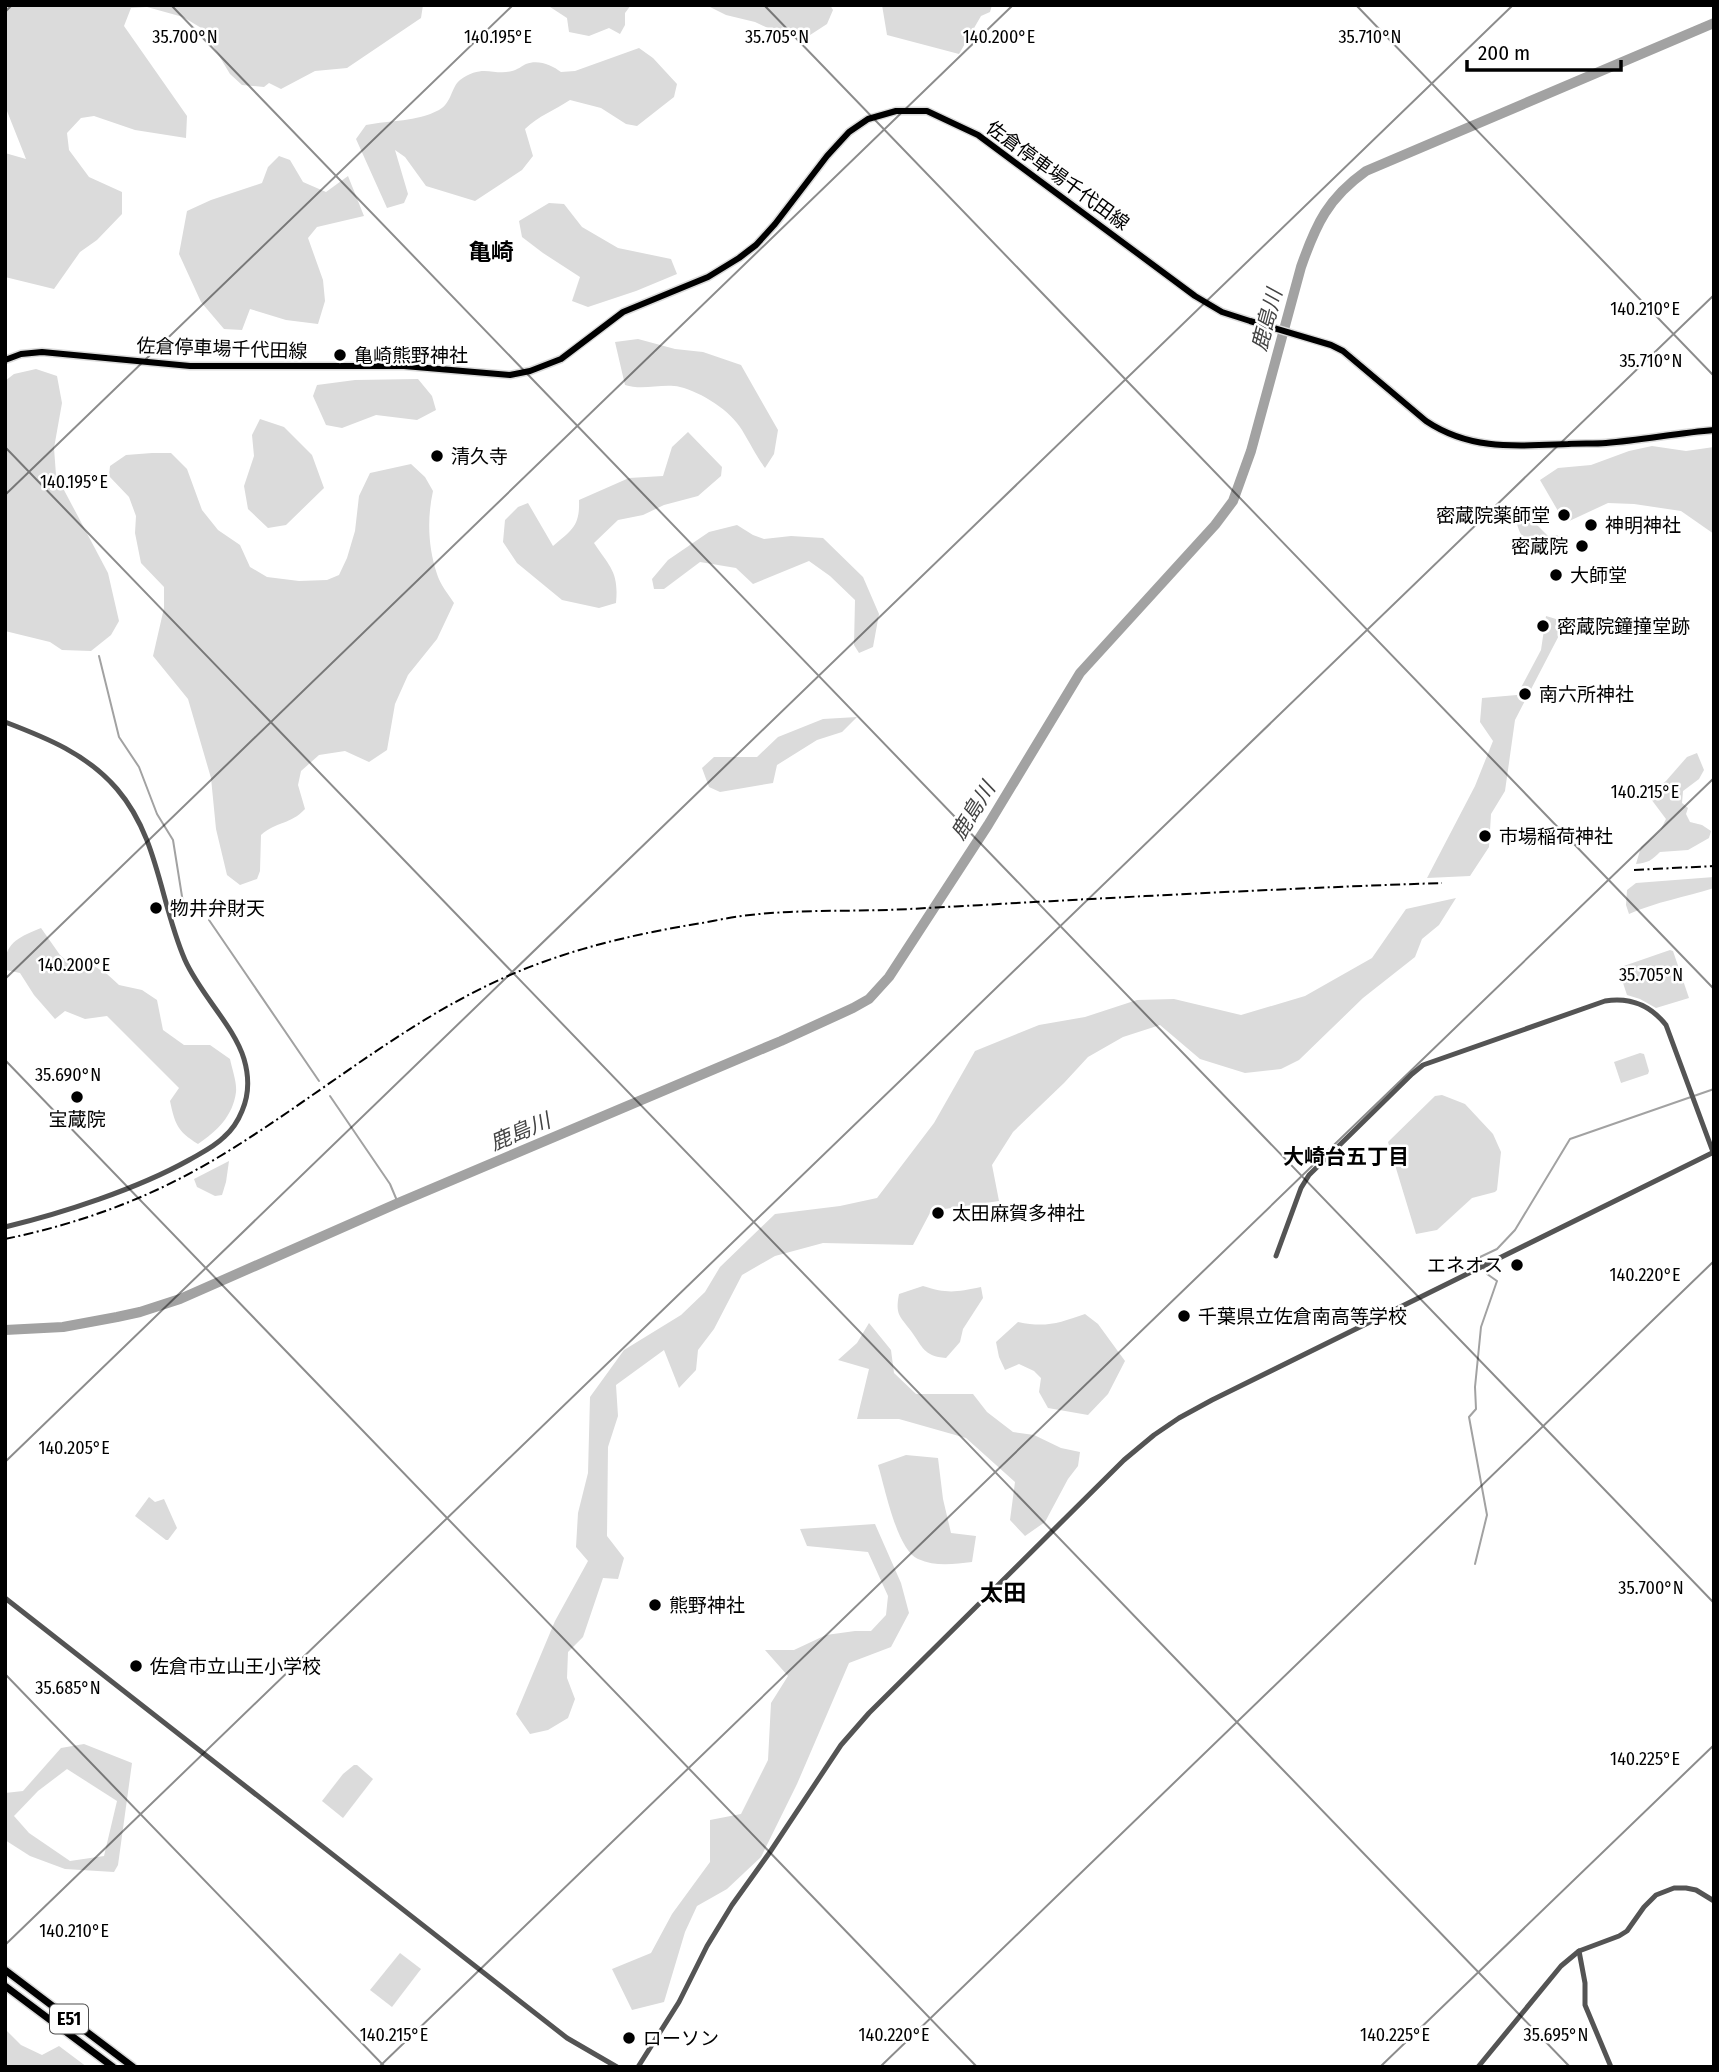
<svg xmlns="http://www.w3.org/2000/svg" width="1719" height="2072" viewBox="0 0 1719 2072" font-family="'Fira Sans Condensed','Noto Sans JP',sans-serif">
<rect width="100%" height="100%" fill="#fff"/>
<g fill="#dbdbdb" fill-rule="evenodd">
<path d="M 5,5 L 423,5 L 421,18 L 347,68 L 315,71 L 281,89 L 269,83 L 264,87 L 242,85 L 230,74 L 203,29 L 183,17 L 147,7 L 131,8 L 124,26 L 187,116 L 186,138 L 135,130 L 94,116 L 81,118 L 67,133 L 69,150 L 89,177 L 122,192 L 122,214 L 97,240 L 80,252 L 54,289 L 5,277 L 5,153 L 26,159 L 5,106 Z"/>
<path d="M 547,5 L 631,5 L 625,13 L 625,25 L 620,34 L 609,28 L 589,36 L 569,32 L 567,18 Z"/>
<path d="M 706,5 L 830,5 L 833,10 L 827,24 L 807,37 L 787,37 L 755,22 L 726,15 Z"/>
<path d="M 882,5 L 992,5 L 990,12 L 981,16 L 959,54 L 887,35 Z"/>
<path d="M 639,48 L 653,58 L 677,84 L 674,97 L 637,126 L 626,124 L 601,108 L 570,100 C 555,110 538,116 525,129 L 533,156 L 522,170 L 475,201 L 426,186 L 405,157 L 395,150 L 408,194 L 404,203 L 387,208 L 356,139 L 366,125 C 391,120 416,122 439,110 C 452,103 451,87 460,80 C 483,63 493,76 512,71 C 517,70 522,66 526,64 C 538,59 552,65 561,72 L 575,71 Z"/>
<path d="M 279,156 L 290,160 L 303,182 L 326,192 L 348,176 L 364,216 L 317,227 L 308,238 L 323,280 L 325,301 L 318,324 L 286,320 L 250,309 L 242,330 L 224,329 L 201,302 L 179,254 L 187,211 L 211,200 L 262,183 L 268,167 Z"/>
<path d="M 549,203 L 564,204 L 582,227 L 618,248 L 671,259 L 677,274 L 636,291 L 588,307 L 572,301 L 580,277 L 543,253 L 522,237 L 519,221 Z"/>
<path d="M 638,339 L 675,349 L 703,352 L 741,365 L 778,430 L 774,454 L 765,468 C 755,454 750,443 742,430 C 731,411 701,392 680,387 C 662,383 643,391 625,385 L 615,342 Z"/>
<path d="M 36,369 L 57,376 L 62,403 L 54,448 L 56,475 L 108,573 L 119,621 L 111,635 L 91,651 L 62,650 L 50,642 L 5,631 L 5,381 L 14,374 Z"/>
<path d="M 418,379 L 432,396 L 436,410 L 417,420 L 376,415 L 342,428 L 326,425 L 313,396 L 317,385 L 355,380 Z"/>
<path d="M 260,419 L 284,427 L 312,455 L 324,488 L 286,525 L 268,528 L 248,509 L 244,486 L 254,456 L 252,435 Z"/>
<path d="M 688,432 L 722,467 L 721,476 L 698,496 L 664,505 L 643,515 L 618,520 L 594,543 C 610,567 619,572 616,603 L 599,608 L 562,600 L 517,563 L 503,542 L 505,520 L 518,507 L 528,503 L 553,546 C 572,530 580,526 579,500 L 629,478 L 663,476 L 672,447 Z"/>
<path d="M 1652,446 L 1686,451 L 1714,447 L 1714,534 L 1681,511 L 1634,504 L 1608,503 L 1565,523 L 1540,480 L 1558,468 L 1591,465 L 1629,451 Z"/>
<path d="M 152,453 L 171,453 L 187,469 L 202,510 L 218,530 L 240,545 L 250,567 L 267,577 L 299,581 L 327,580 L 339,575 L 347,558 L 355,531 L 359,496 L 370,473 L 411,464 L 425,477 L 433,491 C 427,518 428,547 437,574 C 440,584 448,594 454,603 L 437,639 L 408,675 L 395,704 L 387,750 L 369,762 L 345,751 L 319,755 L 301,771 L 298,785 L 305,809 C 290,825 277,821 261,835 L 260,871 L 257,879 L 240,885 L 227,875 L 216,829 L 211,778 L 188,699 L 153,656 L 164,608 L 164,587 L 141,563 L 135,533 L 136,516 L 129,497 L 109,476 L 110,466 L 126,455 Z"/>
<path d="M 1521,509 L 1548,536 L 1557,535 L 1564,541 L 1566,550 L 1540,555 C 1527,543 1516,534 1516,514 Z"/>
<path d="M 737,525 L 753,535 L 764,539 L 791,536 L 823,538 L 863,577 L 879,614 L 873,647 L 859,653 L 854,645 L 855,600 L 830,576 L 809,561 L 753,584 L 736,568 L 700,562 L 664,589 L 654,589 L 652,579 L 668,560 L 709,532 Z"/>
<path d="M 1546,616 L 1566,622 L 1515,720 L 1505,791 L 1491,814 L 1489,847 L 1470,876 L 1427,878 L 1475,786 L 1493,741 L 1480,722 L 1482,698 L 1517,695 L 1541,650 Z"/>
<path d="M 857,717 L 842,732 L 817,740 L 777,765 L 773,783 L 720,792 L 709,787 L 702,768 L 714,757 L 757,757 L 778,737 L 823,719 Z"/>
<path d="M 1697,753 L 1704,770 L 1699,779 L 1683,791 L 1682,803 L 1688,808 L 1686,814 L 1690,822 L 1702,825 L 1711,831 L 1709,838 L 1688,850 L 1660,852 C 1652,860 1648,863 1636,864 L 1641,847 L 1660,831 L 1666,819 L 1648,795 L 1666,781 L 1687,757 Z"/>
<path d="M 1714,877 L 1714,888 C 1685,897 1656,902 1629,914 L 1626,905 L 1627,890 L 1636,883 Z"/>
<path d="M 1456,898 L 1439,925 L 1422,939 L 1415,957 L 1363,998 L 1299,1060 L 1281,1069 L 1245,1073 L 1200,1059 L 1160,1025 L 1123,1037 L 1088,1057 L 1064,1083 L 1013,1132 L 992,1165 L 999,1201 L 931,1211 L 913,1245 L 823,1243 L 775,1256 L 742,1275 L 714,1329 L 698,1350 L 696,1370 L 679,1388 L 664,1350 L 616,1385 L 618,1416 L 608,1447 L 607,1536 L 624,1558 L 618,1579 L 603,1578 L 583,1637 L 568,1652 L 567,1678 L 575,1699 L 568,1718 L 548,1730 L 530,1734 L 516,1714 L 555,1621 L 588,1561 L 576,1547 L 578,1513 L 588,1473 L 590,1397 L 624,1350 L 681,1315 L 705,1292 L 720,1267 L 775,1214 L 840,1206 L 877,1198 L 934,1123 L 975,1051 L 1039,1025 L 1085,1017 L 1137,1000 L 1174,999 L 1241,1015 L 1305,996 L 1372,958 L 1406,909 Z"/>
<path d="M 41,928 L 60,955 L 70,964 L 86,961 L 107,974 L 119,985 L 142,990 L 157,1000 L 163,1030 L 184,1045 L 210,1045 L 230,1059 C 232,1069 237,1082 236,1092 C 233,1116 217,1131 198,1144 C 177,1131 175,1124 170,1101 L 179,1088 L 107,1016 L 85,1019 L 65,1011 L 55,1019 L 34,995 L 20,973 L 6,970 C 2,944 19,937 41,928 Z"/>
<path d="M 1670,950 L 1673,951 L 1689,998 L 1656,1008 L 1640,999 L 1627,995 L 1618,968 Z"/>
<path d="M 1640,1053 L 1644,1054 L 1649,1071 L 1648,1074 L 1621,1083 L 1614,1062 Z"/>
<path d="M 1442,1095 L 1465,1104 L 1493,1134 L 1501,1152 L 1497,1190 L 1495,1192 L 1472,1198 L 1437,1230 L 1416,1234 L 1388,1142 L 1435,1096 Z"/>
<path d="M 229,1161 L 226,1182 L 222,1195 L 215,1196 L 197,1187 L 194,1179 Z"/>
<path d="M 923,1286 C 948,1294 956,1292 981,1287 L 983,1298 L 963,1329 L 960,1342 L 946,1358 C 923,1356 923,1347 911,1331 C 900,1316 895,1315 899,1294 Z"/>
<path d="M 1085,1314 L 1098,1324 L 1125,1361 L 1108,1394 L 1088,1415 L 1048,1408 L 1039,1392 L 1041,1378 L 1034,1371 L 1019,1364 L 1005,1370 L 999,1357 L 996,1342 L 1018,1322 C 1046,1328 1059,1323 1085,1314 Z"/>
<path d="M 869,1323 L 891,1350 L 894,1373 L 916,1394 L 973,1394 L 987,1412 L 1013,1432 L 1034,1435 L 1061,1448 L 1080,1452 L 1078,1466 L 1068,1479 L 1045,1522 L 1025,1536 L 1010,1520 L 1015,1482 L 966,1438 L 899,1419 L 857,1419 L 869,1369 L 838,1360 L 857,1343 Z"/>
<path d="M 906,1455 L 938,1458 L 943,1499 L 951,1533 L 976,1536 L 972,1562 C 954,1564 936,1567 918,1559 C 897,1550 885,1488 878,1465 Z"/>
<path d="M 149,1497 L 155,1502 L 164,1499 L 177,1528 L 168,1540 L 166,1540 L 135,1516 Z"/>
<path d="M 875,1524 L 901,1583 L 909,1613 L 891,1647 L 849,1663 L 797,1784 L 761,1857 L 727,1889 L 697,1906 L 685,1932 L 664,2002 L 632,2010 L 612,1969 L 651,1953 L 672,1914 L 710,1862 L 710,1820 L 741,1814 L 768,1760 L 771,1703 L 788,1676 L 765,1650 L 794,1650 L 826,1635 L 855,1631 L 871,1631 L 886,1615 L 888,1596 L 868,1552 L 807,1546 L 800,1529 Z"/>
<path d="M 84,1744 L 132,1763 L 118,1865 L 114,1872 L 65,1869 L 30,1856 L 5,1840 L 5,1793 L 23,1791 L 61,1748 ZM 67,1769 L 117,1801 L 104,1856 L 70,1861 L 29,1833 L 14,1816 L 38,1791 Z"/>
<path d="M 354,1765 L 357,1765 L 373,1779 L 343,1818 L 322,1801 L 343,1774 Z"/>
<path d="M 400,1953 L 421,1969 L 392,2007 L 370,1990 Z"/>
<path d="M 5,2029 L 21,2045 L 42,2055 L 59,2046 L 87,2067 L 5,2067 Z"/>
</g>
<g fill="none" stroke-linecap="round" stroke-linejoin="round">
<g stroke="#a2a2a2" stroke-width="2">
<path d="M 99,656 L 119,737 L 139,767 L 157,814 L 173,840 L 184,909"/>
<path d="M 209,920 L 319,1081"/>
<path d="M 330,1096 L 390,1184 L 398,1203"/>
<path d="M 1481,1264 L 1478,1258 L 1497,1249 L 1515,1230 L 1570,1139 L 1714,1089"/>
<path d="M 1475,1564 L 1487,1515 L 1469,1417 L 1476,1409 L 1475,1387 L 1481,1327 L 1497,1281 L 1487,1274 L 1484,1268"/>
</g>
<path stroke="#a2a2a2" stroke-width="10" d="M 5,1330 L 63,1327 L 117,1317 L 140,1312 L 180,1299 L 398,1203 L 781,1041 L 853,1008 L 869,999 L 889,977 L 988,825 L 1080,673 L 1215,525 L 1233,501 L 1251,451 L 1301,267 C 1316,224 1328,198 1366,171 L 1714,23"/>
<defs>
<path id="major" d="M 5,360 L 21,354 L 42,352 L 190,366 L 404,366 L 510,375 L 530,371 L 561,359 L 623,312 L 708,277 L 739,258 L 756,245 L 775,224 L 827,156 L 849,132 L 868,119 L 896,111 L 927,111 L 978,135 L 1195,296 L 1222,312 L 1250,321 L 1331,345 L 1343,351 L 1426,421 C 1471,451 1517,446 1568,444 C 1580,443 1593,444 1606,443 C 1642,440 1678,433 1714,430"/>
<g id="highway">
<path d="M 5,1970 L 133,2067"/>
<path d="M 5,1986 L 113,2067"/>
</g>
</defs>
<use href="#major" stroke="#dbdbdb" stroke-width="9"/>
<use href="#highway" stroke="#dbdbdb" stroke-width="10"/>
<g stroke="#545454" stroke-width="5">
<path d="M 5,722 C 47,738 87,754 117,789 C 159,838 160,903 185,960 C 200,994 234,1026 244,1059 C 249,1076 249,1095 242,1111 C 238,1121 232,1130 224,1137 C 214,1147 201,1153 189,1160 C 137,1189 63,1213 5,1227"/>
<path d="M 1276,1256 L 1301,1188 L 1309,1175 L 1412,1074 L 1423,1065 L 1605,1001 C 1630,997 1651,1006 1666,1025 L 1713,1152"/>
<path d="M 5,1598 L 567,2038 L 617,2067"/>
<path d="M 1579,1951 L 1585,1983 L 1585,2005 L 1611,2067"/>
<path d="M 638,2067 L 679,2002 L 707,1946 L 732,1905 L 770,1852 L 841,1745 L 869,1713 L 1124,1460 L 1154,1435 L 1179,1418 L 1212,1400 L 1714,1152"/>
<path d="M 1478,2067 L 1561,1966 L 1579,1951 L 1619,1936 L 1627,1931 L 1644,1907 L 1656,1895 L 1674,1888 L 1686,1888 L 1696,1890 L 1714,1901"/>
</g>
<use href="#major" stroke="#000" stroke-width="6"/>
<use href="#highway" stroke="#000" stroke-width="7"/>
<g stroke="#000" stroke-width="2" stroke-dasharray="10 3.5 2 3.5" stroke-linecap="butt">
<path d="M 1634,870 L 1714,866"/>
<path d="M 5,1239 C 82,1223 150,1198 217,1158 C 324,1094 417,1009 535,965 C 585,946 637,934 690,925 C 710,922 730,917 750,915 C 803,909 856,912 910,909 C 1087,899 1264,889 1442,883"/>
</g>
</g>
<path fill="none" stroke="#000" stroke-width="2" stroke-opacity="0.45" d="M 171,5 L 1714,1603M 764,5 L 1714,989M 1356,5 L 1714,376M 5,12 L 12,5M 5,447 L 1570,2067M 5,495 L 513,5M 5,979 L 1013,5M 5,1060 L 977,2067M 5,1462 L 1513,5M 5,1674 L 385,2067M 5,1945 L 1714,295M 379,2067 L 1714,778M 880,2067 L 1714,1261M 1380,2067 L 1714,1745"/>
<g fill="#000" stroke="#fff" stroke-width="2.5">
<circle cx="340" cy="355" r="7"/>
<circle cx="437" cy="456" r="7"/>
<circle cx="1564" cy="515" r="7"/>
<circle cx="1591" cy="525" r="7"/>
<circle cx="1582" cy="546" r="7"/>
<circle cx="1556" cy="575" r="7"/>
<circle cx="1543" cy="626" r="7"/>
<circle cx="1525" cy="694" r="7"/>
<circle cx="1485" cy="836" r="7"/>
<circle cx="156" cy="908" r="7"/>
<circle cx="77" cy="1097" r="7"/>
<circle cx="938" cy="1213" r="7"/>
<circle cx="1517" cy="1265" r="7"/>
<circle cx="1184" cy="1316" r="7"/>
<circle cx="655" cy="1605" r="7"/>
<circle cx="136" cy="1666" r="7"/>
<circle cx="629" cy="2038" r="7"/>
</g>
<g text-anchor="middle" stroke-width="5" stroke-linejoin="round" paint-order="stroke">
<rect fill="#fff" stroke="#4c4c4c" stroke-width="2" x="50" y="2004.5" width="38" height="29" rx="5"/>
<g font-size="18" font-weight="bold" fill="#000">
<text x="69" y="2025">E51</text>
</g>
<g font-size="19" fill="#000" stroke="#fff">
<text transform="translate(1058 175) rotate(36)" y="7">佐倉停車場千代田線</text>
<text transform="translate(222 348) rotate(2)" y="7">佐倉停車場千代田線</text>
</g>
<g font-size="19" fill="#000" stroke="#fff" text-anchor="start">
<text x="354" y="362">亀崎熊野神社</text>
<text x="451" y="463">清久寺</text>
<text x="1550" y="522" text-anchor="end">密蔵院薬師堂</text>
<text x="1605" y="532">神明神社</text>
<text x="1568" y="553" text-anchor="end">密蔵院</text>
<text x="1570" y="582">大師堂</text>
<text x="1557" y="633">密蔵院鐘撞堂跡</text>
<text x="1539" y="701">南六所神社</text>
<text x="1499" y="843">市場稲荷神社</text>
<text x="170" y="915">物井弁財天</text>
<text x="77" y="1126" text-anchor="middle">宝蔵院</text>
<text x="952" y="1220">太田麻賀多神社</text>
<text x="1503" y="1272" text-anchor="end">エネオス</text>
<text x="1198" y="1323">千葉県立佐倉南高等学校</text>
<text x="669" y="1612">熊野神社</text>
<text x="150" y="1673">佐倉市立山王小学校</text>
<text x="643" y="2045">ローソン</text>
</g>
<g font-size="21" font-style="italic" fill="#434343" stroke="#fff">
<text transform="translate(1267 320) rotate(-75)" y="7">鹿島川</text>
<text transform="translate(973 811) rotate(-58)" y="7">鹿島川</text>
<text transform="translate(520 1132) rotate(-23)" y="7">鹿島川</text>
</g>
<g font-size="21" font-weight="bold" fill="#000" stroke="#fff">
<text x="1346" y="1164">大崎台五丁目</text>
</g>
<g font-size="23" font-weight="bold" fill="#000" stroke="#fff">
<text x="491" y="260">亀崎</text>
<text x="1003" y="1601">太田</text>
</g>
</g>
<g font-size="18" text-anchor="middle" fill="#000" stroke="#fff" stroke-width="5" stroke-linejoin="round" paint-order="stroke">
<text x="498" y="43">140.195°E</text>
<text x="999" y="43">140.200°E</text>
<text x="185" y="43">35.700°N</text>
<text x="777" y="43">35.705°N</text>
<text x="1370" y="43">35.710°N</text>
<text x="1645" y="315">140.210°E</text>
<text x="1651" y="367">35.710°N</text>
<text x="74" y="488">140.195°E</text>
<text x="1645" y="798">140.215°E</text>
<text x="74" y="971">140.200°E</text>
<text x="1651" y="981">35.705°N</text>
<text x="68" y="1081">35.690°N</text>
<text x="1645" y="1281">140.220°E</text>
<text x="74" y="1454">140.205°E</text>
<text x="1651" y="1594">35.700°N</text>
<text x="68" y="1694">35.685°N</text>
<text x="1645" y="1765">140.225°E</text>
<text x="74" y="1937">140.210°E</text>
<text x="1556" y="2041">35.695°N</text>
<text x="394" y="2041">140.215°E</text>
<text x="894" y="2041">140.220°E</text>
<text x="1395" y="2041">140.225°E</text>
</g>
<rect width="1719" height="2072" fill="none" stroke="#000000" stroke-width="14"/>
<path d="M1467 60v10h154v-10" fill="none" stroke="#000000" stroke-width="3.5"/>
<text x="1478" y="60" font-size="21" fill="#000000" stroke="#ffffff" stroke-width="5" paint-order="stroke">200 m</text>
</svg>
